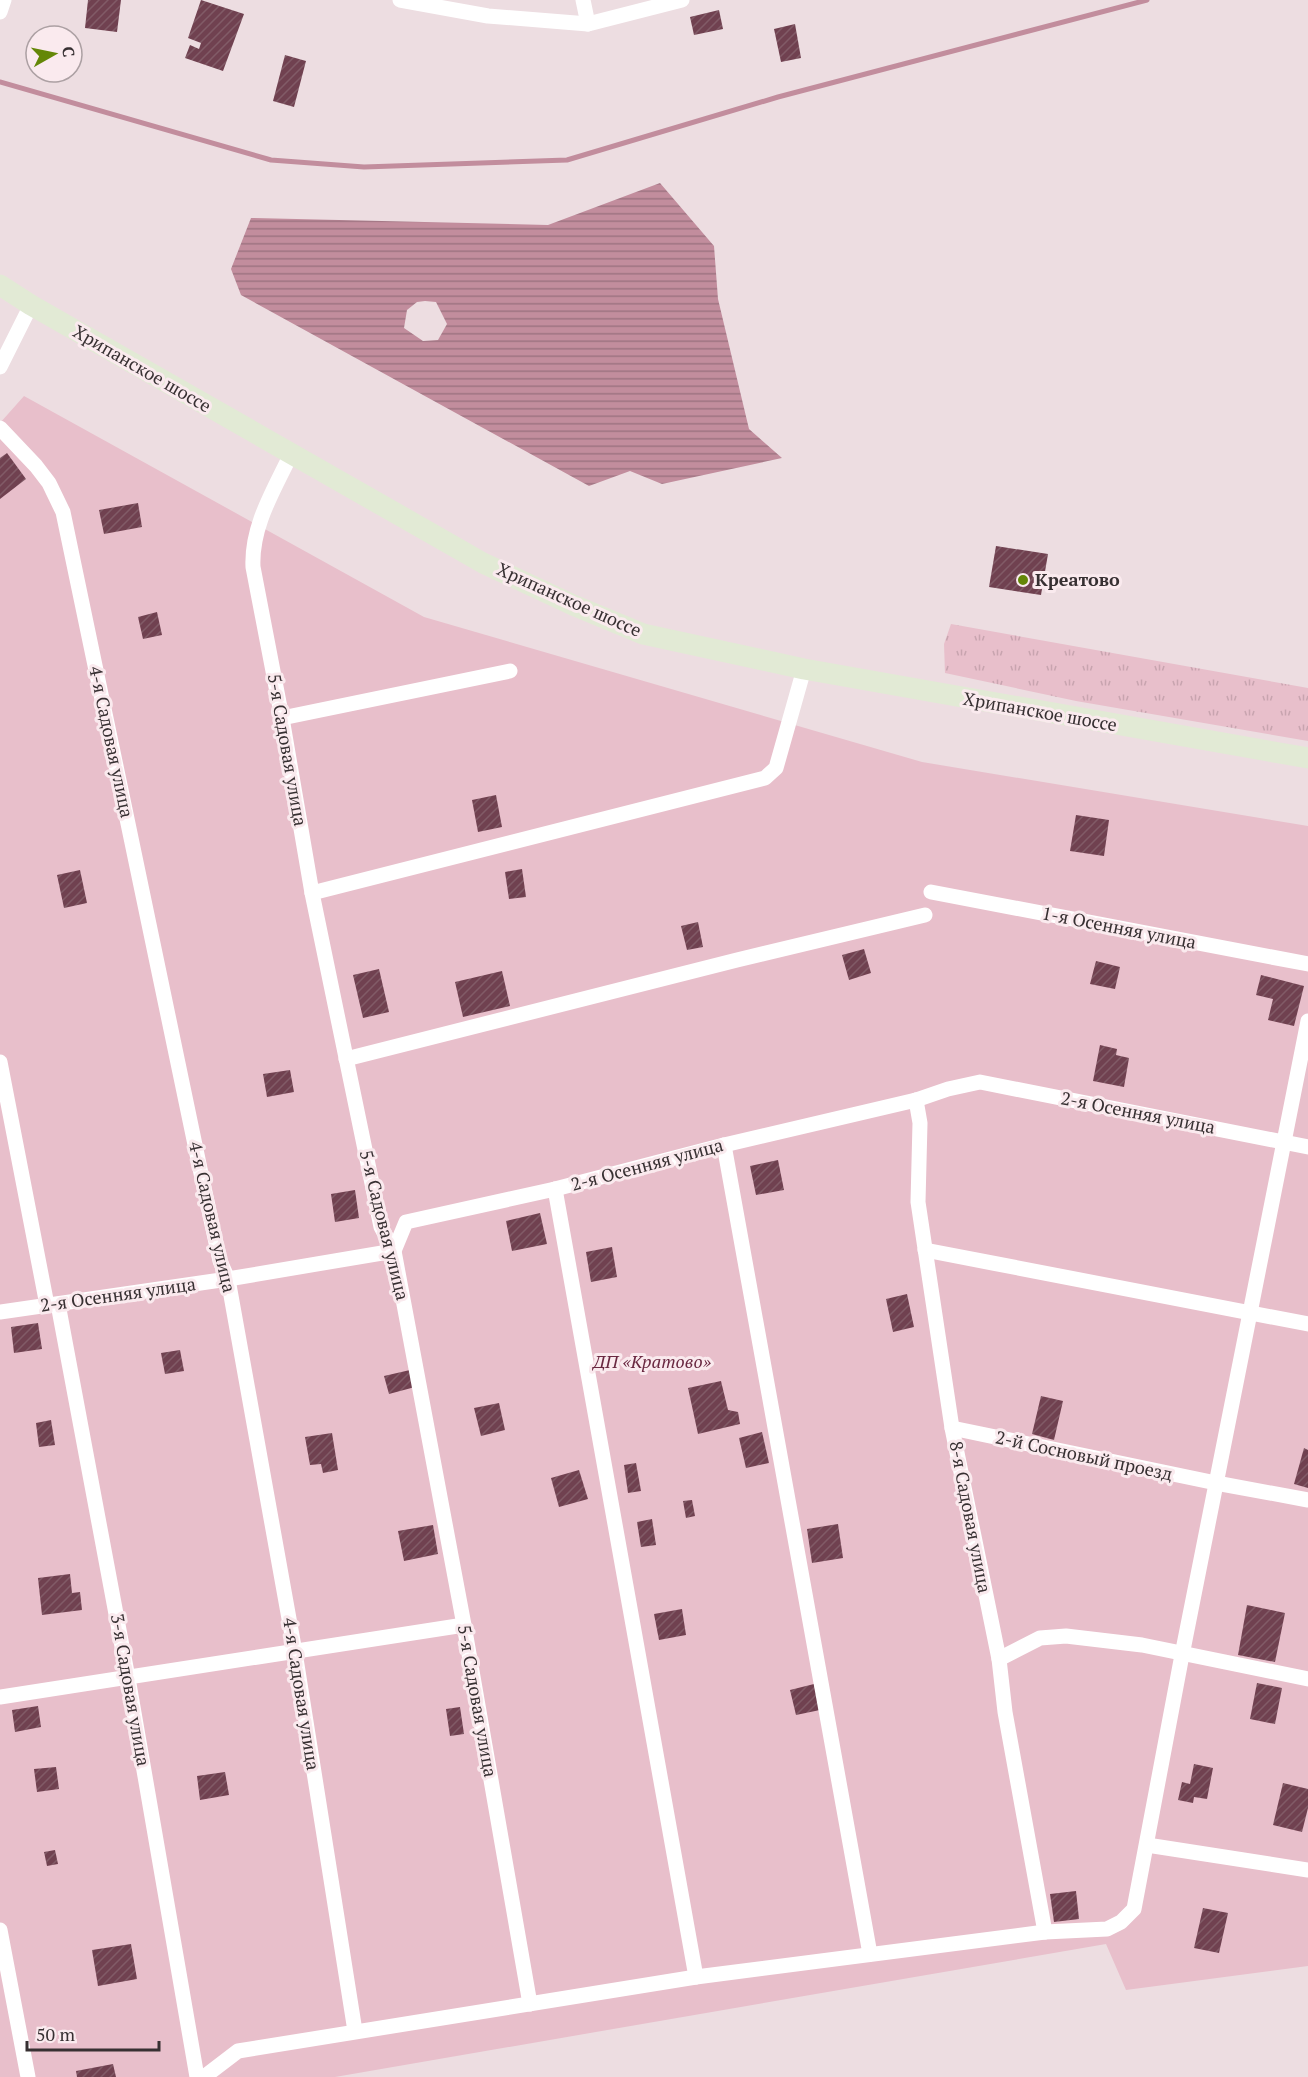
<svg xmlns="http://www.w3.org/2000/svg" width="1308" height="2077" viewBox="0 0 1308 2077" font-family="'PT Serif',serif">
<defs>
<pattern id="grass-tufts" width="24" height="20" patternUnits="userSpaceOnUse" patternTransform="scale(1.5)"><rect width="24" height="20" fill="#e8bfcb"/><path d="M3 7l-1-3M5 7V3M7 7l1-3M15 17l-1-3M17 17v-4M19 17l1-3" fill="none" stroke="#c8a4af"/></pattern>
<pattern id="water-rules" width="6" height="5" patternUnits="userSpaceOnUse" patternTransform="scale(1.5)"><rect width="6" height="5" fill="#c28d9d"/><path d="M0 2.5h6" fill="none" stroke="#9e7481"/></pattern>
<pattern id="building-hatch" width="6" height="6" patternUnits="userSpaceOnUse" patternTransform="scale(1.5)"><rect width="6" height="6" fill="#704150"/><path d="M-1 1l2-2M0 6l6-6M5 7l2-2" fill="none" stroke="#815b67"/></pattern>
</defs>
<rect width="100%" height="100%" fill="#eddde1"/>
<path fill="url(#grass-tufts)" d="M 951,624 L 1308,688 L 1308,741 L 1076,701 L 945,673 L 944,644 Z"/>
<path fill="#e8bfcb" d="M 24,396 L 424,617 L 922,762 L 1308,826 L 1308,1966 L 1126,1990 L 1106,1944 L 335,2077 L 0,2077 L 0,423 Z"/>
<path fill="url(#water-rules)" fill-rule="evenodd" d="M 660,183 L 714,246 L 718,299 L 749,429 L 782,458 L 662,484 L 630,471 L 589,486 L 241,295 L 231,269 L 251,218 L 548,225 ZM 425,301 L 436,302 L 447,324 L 438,340 L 423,341 L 404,328 L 407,310 L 417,302 Z"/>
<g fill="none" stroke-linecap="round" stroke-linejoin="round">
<path stroke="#c28d9d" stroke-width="5" d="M 0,82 L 271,160 L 364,167 L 567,160 L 778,97 L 1147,0"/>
</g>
<g fill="url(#building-hatch)">
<path d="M 88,0 L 121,0 L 117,32 L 85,28 Z"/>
<path d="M 201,0 L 244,14 L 223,71 L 185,58 L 190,45 L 199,49 L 201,43 L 188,38 Z"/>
<path d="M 719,10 L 723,29 L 694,35 L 690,17 Z"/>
<path d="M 795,24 L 801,58 L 781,62 L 774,29 Z"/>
<path d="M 285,55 L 306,61 L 294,107 L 273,101 Z"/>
<path d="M 7,453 L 26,479 L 0,499 L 0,458 Z"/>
<path d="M 138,503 L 142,527 L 104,534 L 99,510 Z"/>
<path d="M 996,546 L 1048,554 L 1041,595 L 989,587 Z"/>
<path d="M 157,612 L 162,635 L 143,639 L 138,617 Z"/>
<path d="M 496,795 L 502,827 L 478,832 L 472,800 Z"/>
<path d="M 1076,815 L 1109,820 L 1104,856 L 1070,851 Z"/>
<path d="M 522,869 L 526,897 L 509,899 L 505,872 Z"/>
<path d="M 80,870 L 87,903 L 64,908 L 57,875 Z"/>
<path d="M 698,922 L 703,947 L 687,950 L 681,926 Z"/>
<path d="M 864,949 L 871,973 L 849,980 L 842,955 Z"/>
<path d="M 1096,961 L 1120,967 L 1115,989 L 1090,984 Z"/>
<path d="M 379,969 L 389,1012 L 363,1018 L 353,975 Z"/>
<path d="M 502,971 L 510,1006 L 463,1017 L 455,982 Z"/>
<path d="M 1261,975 L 1304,986 L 1294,1026 L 1268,1020 L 1273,999 L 1256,995 Z"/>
<path d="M 1100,1045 L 1117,1049 L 1116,1055 L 1129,1058 L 1124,1087 L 1093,1081 Z"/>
<path d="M 290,1070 L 294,1092 L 267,1097 L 263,1074 Z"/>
<path d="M 778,1160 L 784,1190 L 756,1195 L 750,1166 Z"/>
<path d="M 355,1190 L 359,1218 L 335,1222 L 331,1194 Z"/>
<path d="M 540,1213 L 547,1244 L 512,1251 L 506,1221 Z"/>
<path d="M 612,1247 L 617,1277 L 591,1282 L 586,1252 Z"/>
<path d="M 907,1294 L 914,1327 L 893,1332 L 886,1299 Z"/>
<path d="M 38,1323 L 42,1349 L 14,1353 L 11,1327 Z"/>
<path d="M 180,1350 L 184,1371 L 165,1374 L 161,1353 Z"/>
<path d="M 410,1370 L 415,1387 L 389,1394 L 384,1376 Z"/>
<path d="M 721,1381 L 728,1410 L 738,1412 L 740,1424 L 698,1434 L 688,1388 Z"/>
<path d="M 1041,1396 L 1063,1401 L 1054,1440 L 1032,1434 Z"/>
<path d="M 499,1403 L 505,1430 L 481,1436 L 474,1408 Z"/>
<path d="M 51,1420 L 55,1445 L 39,1447 L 36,1423 Z"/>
<path d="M 762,1432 L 769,1463 L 746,1468 L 739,1438 Z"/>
<path d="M 332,1433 L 338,1470 L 323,1473 L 321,1464 L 310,1465 L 305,1437 Z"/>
<path d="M 1304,1448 L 1308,1450 L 1308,1488 L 1294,1484 Z"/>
<path d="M 636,1463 L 641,1491 L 628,1493 L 624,1465 Z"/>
<path d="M 579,1470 L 588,1499 L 559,1507 L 551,1478 Z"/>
<path d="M 692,1500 L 695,1516 L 686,1518 L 683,1501 Z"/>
<path d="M 652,1519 L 656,1545 L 641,1547 L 637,1522 Z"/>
<path d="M 838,1524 L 843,1558 L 812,1563 L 807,1529 Z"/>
<path d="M 433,1525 L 438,1554 L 404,1561 L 398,1531 Z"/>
<path d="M 70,1574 L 72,1593 L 80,1592 L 82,1610 L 42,1615 L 38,1578 Z"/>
<path d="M 1247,1605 L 1285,1613 L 1275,1662 L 1238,1655 Z"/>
<path d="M 682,1609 L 686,1635 L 659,1640 L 654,1614 Z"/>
<path d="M 1257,1683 L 1282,1688 L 1275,1724 L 1250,1719 Z"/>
<path d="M 814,1684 L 820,1710 L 796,1715 L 790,1690 Z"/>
<path d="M 38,1706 L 41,1727 L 15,1732 L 12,1710 Z"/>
<path d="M 460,1707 L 464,1734 L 450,1736 L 446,1709 Z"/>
<path d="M 1194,1764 L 1213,1768 L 1207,1799 L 1194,1797 L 1193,1803 L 1178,1800 L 1182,1782 L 1190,1784 Z"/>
<path d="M 56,1767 L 59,1789 L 37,1792 L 34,1769 Z"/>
<path d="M 225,1772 L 229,1795 L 200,1800 L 197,1776 Z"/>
<path d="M 1283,1783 L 1308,1789 L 1308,1808 L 1302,1832 L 1273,1825 Z"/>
<path d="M 55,1850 L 58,1864 L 47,1866 L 44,1852 Z"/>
<path d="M 1076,1891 L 1079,1919 L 1054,1922 L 1050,1894 Z"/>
<path d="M 1203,1908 L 1228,1913 L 1219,1953 L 1194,1948 Z"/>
<path d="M 131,1944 L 137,1979 L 98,1986 L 92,1950 Z"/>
<path d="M 113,2064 L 116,2077 L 77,2077 L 76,2071 Z"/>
</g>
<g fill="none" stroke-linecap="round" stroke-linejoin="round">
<g stroke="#fff" stroke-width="15">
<path d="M 400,0 L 488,16 L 588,24 L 682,0"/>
<path d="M 583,0 L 588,24"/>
<path d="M 0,12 L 4,0"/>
<path d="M 0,367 L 31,305"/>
<path d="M 0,428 L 36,466 L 49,483 L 63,512 L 203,1183 L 220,1261 L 228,1279 L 295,1652 L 355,2031"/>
<path d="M 291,454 C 274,490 251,526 253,567 L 282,718 L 312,893 L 381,1227 L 394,1251 L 464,1625 L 530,2004"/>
<path d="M 282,718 L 510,671"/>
<path d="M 931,892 L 1308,964"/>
<path d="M 312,893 L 765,778 L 776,768 L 804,669"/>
<path d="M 346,1059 L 737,960 L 925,915"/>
<path d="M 0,1062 L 47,1305"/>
<path d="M 916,1100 L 920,1123 L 918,1202 L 952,1428 L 999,1659 L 1005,1712 L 1045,1932"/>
<path d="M 724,1145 L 870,1954"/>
<path d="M 555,1189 L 696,1977"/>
<path d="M 925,1250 L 1308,1324"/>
<path d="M 58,1304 L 128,1678 L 197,2077"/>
<path d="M 0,1312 L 228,1279 L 394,1251 L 406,1222 L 555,1189 L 724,1145 L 916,1100 L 948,1089 L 980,1082 L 1308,1147"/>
<path d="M 952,1428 L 1216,1483 L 1308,1500"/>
<path d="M 999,1659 L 1040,1638 L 1066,1636 L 1142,1645 L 1308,1679"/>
<path d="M 0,1697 L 464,1625"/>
<path d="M 1147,1845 L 1308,1870"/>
<path d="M 0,1930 L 28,2077"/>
<path d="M 204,2077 L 238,2051 L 696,1977 L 1045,1932 L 1107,1929 L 1121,1922 L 1134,1909 L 1182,1655 L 1308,1021"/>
</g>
<path stroke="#e2ead5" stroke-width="21" d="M 0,285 L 31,305 L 483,563 L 573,605 L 643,634 L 804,669 L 1308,758"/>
</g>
<circle fill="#648707" stroke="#faeaee" stroke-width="2" cx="1023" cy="580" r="6"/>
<g text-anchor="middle" stroke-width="6" stroke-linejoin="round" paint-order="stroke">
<g font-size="18" fill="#373032" stroke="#faeaee">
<text transform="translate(142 369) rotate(30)" y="6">Хрипанское шоссе</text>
<text transform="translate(569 600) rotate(24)" y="6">Хрипанское шоссе</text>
<text transform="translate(1040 712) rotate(10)" y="6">Хрипанское шоссе</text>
<text transform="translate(111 742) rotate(78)" y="6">4-я Садовая улица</text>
<text transform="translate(287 750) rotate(80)" y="6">5-я Садовая улица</text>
<text transform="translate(1119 928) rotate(11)" y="6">1-я Осенняя улица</text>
<text transform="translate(1138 1113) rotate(11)" y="6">2-я Осенняя улица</text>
<text transform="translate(647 1165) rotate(-15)" y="6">2-я Осенняя улица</text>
<text transform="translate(212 1217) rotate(77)" y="6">4-я Садовая улица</text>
<text transform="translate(384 1225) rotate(76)" y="6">5-я Садовая улица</text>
<text transform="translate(118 1295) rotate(-8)" y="6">2-я Осенняя улица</text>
<text transform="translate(1084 1456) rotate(12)" y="6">2-й Сосновый проезд</text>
<text transform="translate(970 1517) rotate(79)" y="6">8-я Садовая улица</text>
<text transform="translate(130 1690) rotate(80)" y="6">3-я Садовая улица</text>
<text transform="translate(301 1694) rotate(81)" y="6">4-я Садовая улица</text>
<text transform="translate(477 1701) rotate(80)" y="6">5-я Садовая улица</text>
</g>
<g font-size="18" font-weight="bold" fill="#373032" stroke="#faeaee" text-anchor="start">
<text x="1035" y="586">Креатово</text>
</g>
<g font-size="18" font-style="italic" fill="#6a2841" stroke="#faeaee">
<text x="652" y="1368">ДП «Кратово»</text>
</g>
</g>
<g transform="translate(54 54) rotate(81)"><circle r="28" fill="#faeaee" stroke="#aca0a3" stroke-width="1.5"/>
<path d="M0-4.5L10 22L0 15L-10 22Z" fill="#648707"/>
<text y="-9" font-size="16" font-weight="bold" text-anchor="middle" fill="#373032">С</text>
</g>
<path d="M27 2041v9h132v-9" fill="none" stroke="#373032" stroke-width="3"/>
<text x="36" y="2041" font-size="18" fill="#373032" stroke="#faeaee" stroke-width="4.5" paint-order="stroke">50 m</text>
</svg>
